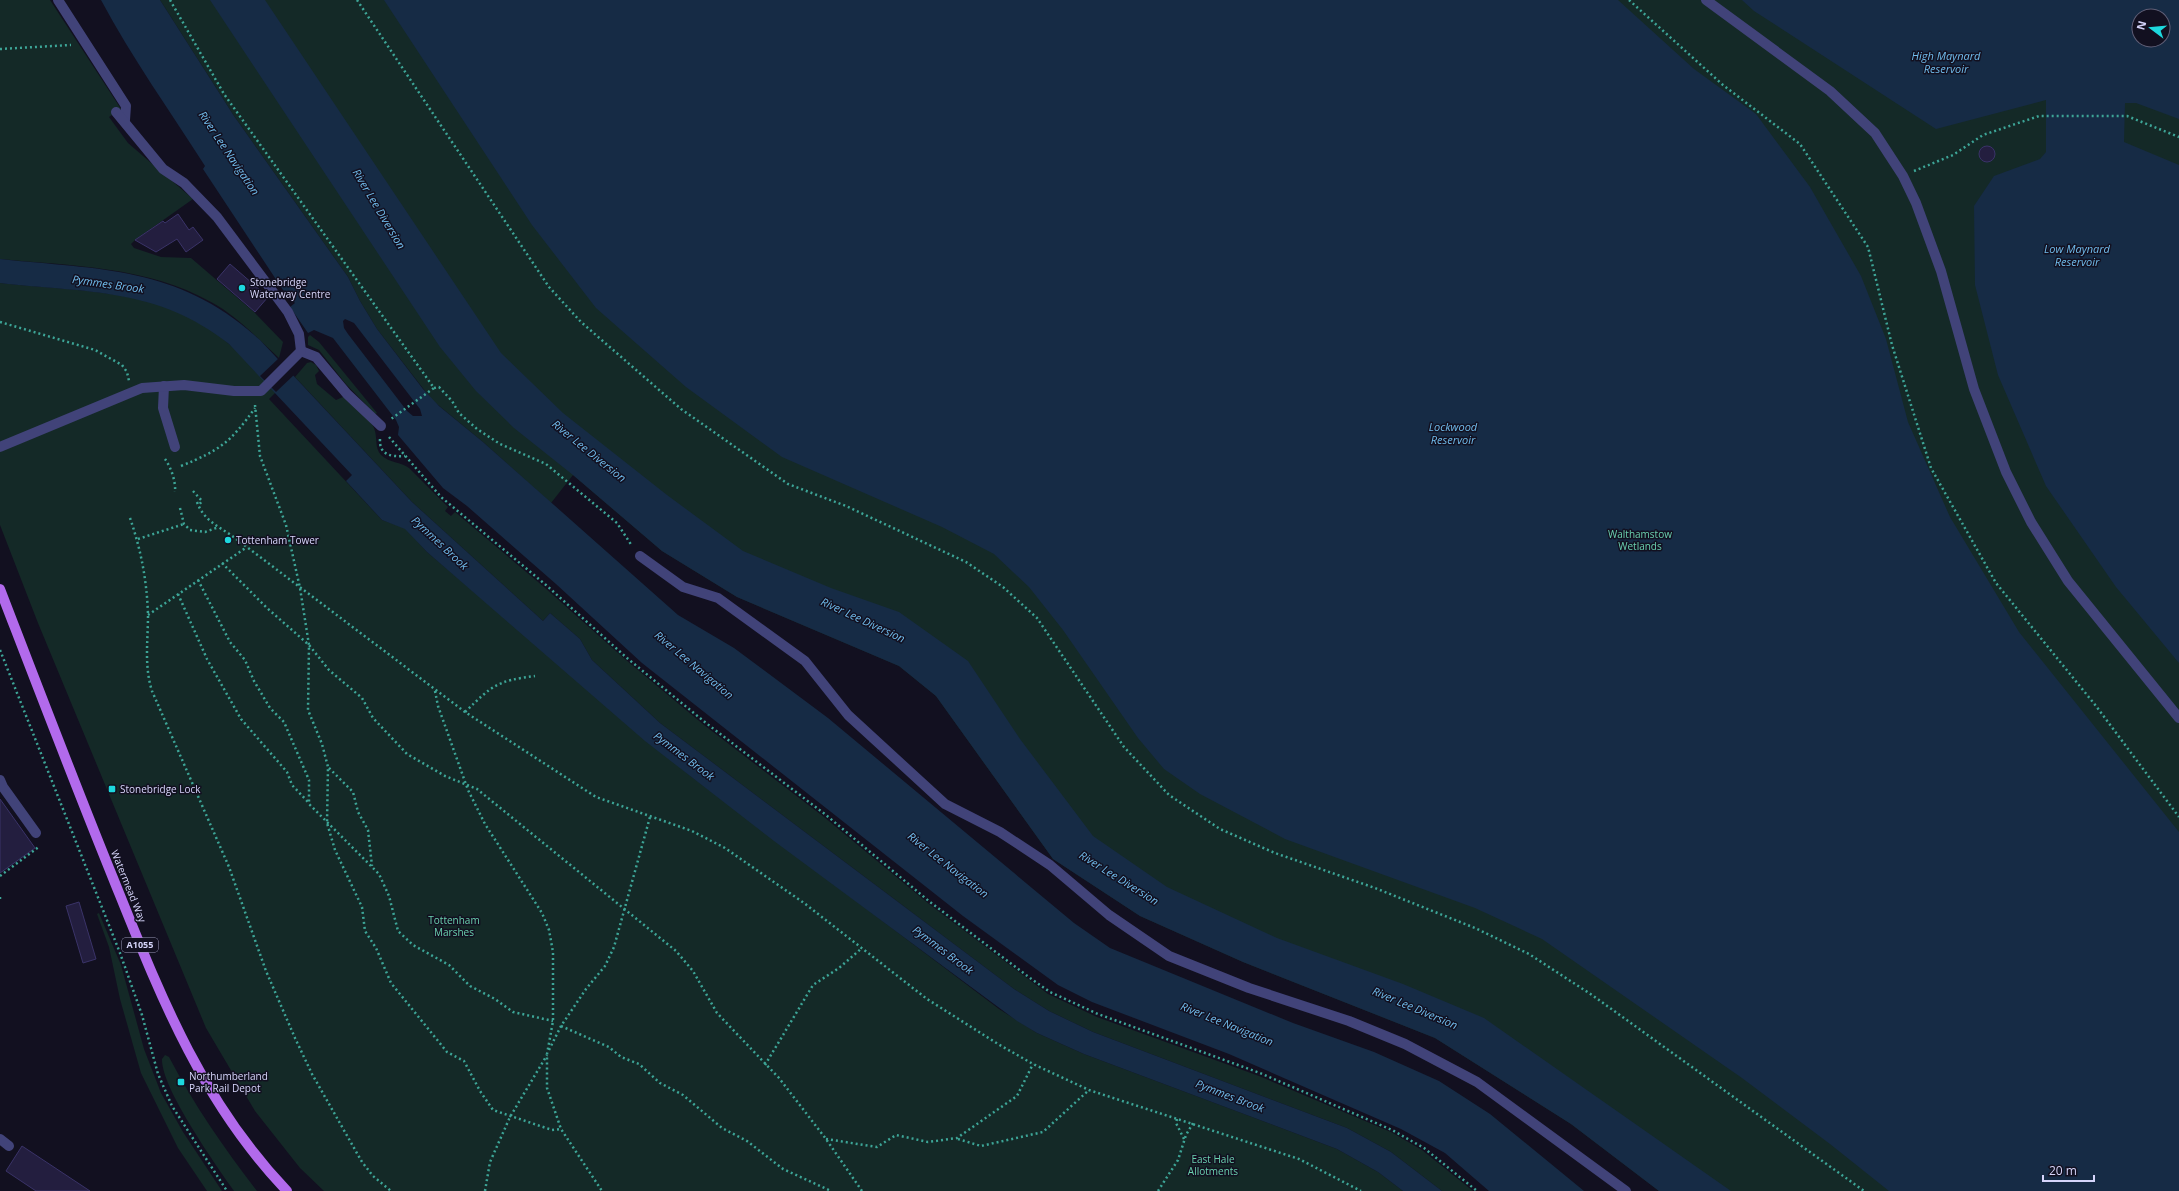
<svg xmlns="http://www.w3.org/2000/svg" width="2179" height="1191" viewBox="0 0 2179 1191" font-family="'Open Sans',sans-serif">
<rect width="100%" height="100%" fill="#121020"/>
<g fill="#142927" fill-rule="evenodd">
<path d="M 0,0 L 50,0 L 121,109 L 109,117 L 128,143 L 193,199 L 135,240 L 131,244 L 134,248 L 161,257 L 191,258 L 254,312 L 283,342 L 279,358 C 257,338 237,316 211,302 C 147,266 71,266 0,259 Z"/>
<path d="M 160,0 L 2179,0 L 2179,1191 L 1659,1191 L 1571,1124 L 1435,1038 L 1243,962 L 1140,916 L 1053,859 L 936,696 L 899,666 L 737,597 L 662,551 L 573,475 L 551,503 L 483,442 L 432,400 L 377,329 L 360,301 L 348,277 L 234,116 ZM 2139,16 L 2163,16 L 2163,40 L 2139,40 Z"/>
<path d="M 0,283 C 77,292 168,287 229,344 C 246,359 260,376 276,392 L 269,399 L 382,520 L 405,528 L 427,552 L 688,774 L 999,1009 L 1037,1033 L 1084,1054 L 1337,1149 L 1378,1172 L 1403,1191 L 324,1191 L 300,1168 L 255,1111 L 206,1028 L 38,623 L 0,525 Z"/>
<path d="M 310,335 L 319,342 L 377,413 L 375,414 L 345,383 L 319,350 L 308,345 L 308,337 Z"/>
<path d="M 311,362 L 316,365 L 319,371 L 315,375 L 317,384 L 336,400 L 343,397 C 351,405 371,419 374,428 C 378,438 374,447 381,455 C 389,463 401,462 409,468 L 448,507 L 445,511 L 451,516 L 455,512 L 544,587 L 626,660 L 704,725 L 824,817 L 929,904 L 1048,994 L 1097,1017 L 1259,1076 L 1391,1132 L 1422,1150 L 1473,1191 L 1442,1191 L 1391,1152 L 1347,1128 L 1093,1032 L 1049,1011 L 1014,989 L 660,723 L 592,660 L 580,639 L 550,613 L 543,621 L 412,502 L 295,377 L 307,363 Z"/>
<path d="M 99,913 L 121,965 L 144,1049 L 161,1093 L 183,1132 L 222,1191 L 207,1191 L 178,1148 L 141,1073 L 120,999 L 109,947 L 97,914 Z"/>
<path d="M 165,1055 L 169,1057 C 194,1105 224,1148 257,1191 L 234,1191 L 229,1184 C 212,1159 161,1087 162,1059 Z"/>
</g>
<g fill="#162b45" fill-rule="evenodd">
<path d="M 101,0 L 160,0 L 234,116 L 348,277 L 360,301 L 377,329 L 423,389 L 439,406 L 483,442 L 678,615 L 734,648 L 828,718 L 1074,923 L 1110,948 L 1293,1023 L 1374,1052 L 1439,1081 L 1490,1114 L 1584,1191 L 1489,1191 L 1445,1153 L 1401,1129 L 1229,1054 L 1092,1002 L 1058,985 L 963,916 L 642,663 L 556,584 L 467,506 L 443,488 L 398,435 L 399,427 L 396,420 L 333,338 L 314,330 L 308,333 L 290,307 L 295,303 L 283,290 L 203,169 L 205,166 C 170,111 132,58 101,0 ZM 345,319 L 354,323 L 420,409 L 422,416 L 413,416 L 407,411 L 348,334 L 344,328 L 343,321 Z"/>
<path d="M 210,0 L 265,0 L 501,353 L 563,413 L 667,495 L 743,551 L 831,588 L 899,612 L 968,661 L 1020,739 L 1093,836 L 1167,887 L 1277,938 L 1403,984 L 1484,1018 L 1731,1191 L 1659,1191 L 1571,1124 L 1435,1038 L 1243,962 L 1140,916 L 1053,859 L 936,696 L 899,666 L 737,597 L 662,551 L 573,475 L 514,428 L 476,391 L 440,347 Z"/>
<path d="M 384,0 L 1618,0 L 1694,69 L 1756,114 L 1810,187 L 1861,276 L 1886,339 L 1908,422 L 1950,517 L 2019,632 L 2179,832 L 2179,1191 L 1889,1191 L 1830,1144 L 1742,1078 L 1542,939 L 1475,908 L 1285,839 L 1200,794 L 1164,769 L 1138,738 L 1063,630 L 1029,587 L 994,554 L 942,527 L 782,457 L 686,387 L 596,308 L 532,225 Z"/>
<path d="M 1742,0 L 2179,0 L 2179,119 L 2136,103 L 2125,103 L 2124,142 L 2179,165 L 2179,663 L 2116,587 L 2046,486 L 1998,375 L 1975,285 L 1974,206 L 1994,176 L 2040,159 L 2046,152 L 2046,100 L 1936,129 L 1754,11 ZM 2139,16 L 2163,16 L 2163,40 L 2139,40 Z"/>
<path d="M 0,259 C 103,270 179,266 260,340 L 412,502 L 543,621 L 550,613 L 580,639 L 592,660 L 660,723 L 1014,989 L 1049,1011 L 1093,1032 L 1347,1128 L 1391,1152 L 1442,1191 L 1403,1191 L 1378,1172 L 1337,1149 L 1084,1054 L 1037,1033 L 1017,1021 L 774,841 L 645,741 L 427,552 L 405,529 L 382,520 L 346,481 L 352,475 L 229,344 C 157,287 86,293 0,283 Z"/>
</g>
<path fill="#121020" d="M 279,358 L 295,374 L 276,392 L 260,376 Z"/>
<g fill="#231e3f" stroke="#3a3368">
<circle cx="1987" cy="154" r="8"/>
<path d="M 178,214 L 189,230 L 193,227 L 203,240 L 186,252 L 177,239 L 156,252 L 135,240 L 163,221 L 165,223 Z"/>
<path d="M 230,264 L 268,297 L 255,312 L 217,279 Z"/>
<path d="M 0,799 L 35,848 L 0,873 Z"/>
<path d="M 79,902 L 96,959 L 83,963 L 66,906 Z"/>
<path d="M 22,1146 L 90,1191 L 36,1191 L 6,1171 Z"/>
</g>
<g fill="none" stroke-linecap="round" stroke-linejoin="round">
<g stroke="#3da597" stroke-width="2.5" stroke-dasharray="2 3" stroke-linecap="butt">
<path d="M 170,0 L 224,94 L 434,388 L 391,419"/>
<path d="M 357,0 L 549,287 L 581,322 L 681,409 L 788,484 L 846,506 L 966,562 L 1003,587 L 1037,618 L 1124,747 L 1169,795 L 1220,829 L 1275,853 L 1375,888 L 1475,928 L 1529,954 L 1592,995 L 1864,1191"/>
<path d="M 1629,0 L 1723,85 L 1800,144 L 1868,247 L 1892,345 L 1931,468 L 1996,583 L 2096,706 L 2179,817"/>
<path d="M 0,49 L 71,45"/>
<path d="M 1914,171 L 1953,155 L 1983,135 L 2039,116 L 2127,116 L 2179,137"/>
<path d="M 0,322 L 95,350 L 122,365 L 127,372 L 129,381"/>
<path d="M 434,388 L 439,387 L 452,401 L 459,413 L 477,429 L 500,444 L 546,464 L 617,523 L 632,546"/>
<path d="M 255,405 L 260,456 L 286,525 L 300,588 L 309,645 L 308,710 L 322,744 L 328,767 L 327,823 L 335,850 L 362,907 L 365,931 L 376,948 L 391,983 L 447,1052 L 464,1061 L 480,1091 L 493,1110 L 552,1130 L 561,1129"/>
<path d="M 389,437 L 441,497 L 546,585 L 627,658 L 706,723 L 826,815 L 930,902 L 1030,978 L 1050,992 L 1098,1014 L 1260,1073 L 1392,1130 L 1424,1148 L 1477,1191"/>
<path d="M 380,439 C 379,455 391,457 405,456"/>
<path d="M 165,459 C 171,467 176,482 175,492"/>
<path d="M 181,466 C 220,450 230,443 255,408"/>
<path d="M 193,491 L 202,501 L 199,505"/>
<path d="M 197,502 C 203,519 217,526 231,535 L 465,712 L 596,797 L 692,831 L 725,848 L 804,903 L 927,999 L 998,1044 L 1033,1064 L 1089,1090 L 1299,1159 L 1361,1191"/>
<path d="M 180,508 L 184,524 L 190,530 L 205,532 L 219,527"/>
<path d="M 130,518 C 141,550 147,581 148,615 C 148,641 144,666 152,691 L 229,867 L 266,971 L 295,1038 L 312,1074 L 362,1162 L 373,1176 L 391,1191"/>
<path d="M 138,539 L 184,524"/>
<path d="M 222,563 L 267,608 L 309,645 L 329,670 L 362,698 L 373,718 L 407,754 L 445,776 L 477,789 L 676,951 L 693,971 L 717,1013 L 779,1078 L 826,1139 L 862,1191"/>
<path d="M 198,580 L 230,642 L 245,660 L 254,681 L 270,708 L 284,722 L 309,780 L 309,804 L 379,874 L 389,896 L 398,931 L 413,945 L 449,965 L 470,986 L 495,999 L 513,1012 L 553,1021"/>
<path d="M 178,594 L 207,659 L 241,719 L 287,772 L 292,785 L 309,803"/>
<path d="M 148,615 L 247,547"/>
<path d="M 0,650 L 120,953 L 142,1015 L 158,1074 L 172,1106 L 227,1191"/>
<path d="M 435,691 L 438,706 L 468,790 L 485,824 L 542,913 L 549,930 L 553,952 L 553,1021 L 547,1054 L 547,1088 L 561,1129 L 602,1191"/>
<path d="M 465,712 C 493,685 496,681 535,676"/>
<path d="M 329,768 L 353,792 L 358,812 L 368,830 L 372,866"/>
<path d="M 0,876 L 40,846"/>
<path d="M 0,897 L 0,901"/>
<path d="M 561,1026 L 609,1047 L 621,1057 L 639,1064 L 660,1083 L 683,1095 L 722,1128 L 747,1141 L 783,1169 L 831,1191"/>
<path d="M 549,1050 L 561,1026 L 586,989 L 605,966 L 614,947 L 650,817"/>
<path d="M 765,1065 L 813,985 L 839,968 L 862,948"/>
<path d="M 1177,1119 L 1176,1123 L 1185,1141"/>
<path d="M 826,1139 L 877,1147 L 896,1135 L 928,1142 L 957,1138 L 1017,1096 L 1033,1064"/>
<path d="M 958,1139 L 981,1146 L 1043,1132 L 1089,1090"/>
<path d="M 485,1191 L 490,1162 L 510,1117 L 547,1055"/>
<path d="M 1158,1191 L 1178,1160 L 1186,1135 L 1193,1123"/>
</g>
<g stroke="#414379" stroke-width="10">
<path d="M 58,0 L 126,106 L 125,120"/>
<path d="M 1706,0 L 1830,91 L 1875,133 L 1903,176 L 1916,203 L 1941,271 L 1974,389 L 2006,472 L 2031,522 L 2068,581 L 2179,718"/>
<path d="M 301,351 L 316,357 L 347,394 L 381,426"/>
<path d="M 164,386 L 163,408 L 175,447"/>
<path d="M 0,447 L 142,388 L 184,385 L 234,391 L 261,391 L 301,351 L 299,334 L 288,312 L 217,217 L 184,183 L 163,169 L 116,112"/>
<path d="M 640,556 L 683,587 L 718,598 L 805,661 L 848,715 L 945,804 L 1000,832 L 1050,865 L 1109,915 L 1169,956 L 1249,988 L 1349,1021 L 1405,1044 L 1477,1082 L 1626,1191"/>
<path d="M 0,780 L 3,787 L 36,833"/>
<path d="M 0,1139 L 9,1146"/>
</g>
<path stroke="#b26aec" stroke-width="10" d="M 0,589 C 37,685 74,782 113,878 C 159,992 200,1100 287,1191"/>
</g>
<g fill="#1dd8de" stroke="#121020" stroke-width="1.5">
<circle cx="242" cy="288" r="4"/>
<circle cx="228" cy="540" r="4"/>
<rect x="108" y="785" width="8" height="8" rx="2"/>
<rect x="177" y="1078" width="8" height="8" rx="2"/>
</g>
<g text-anchor="middle" stroke-width="3" stroke-linejoin="round" paint-order="stroke">
<rect fill="#121020" stroke="#9b9ab9" stroke-width="1" x="122" y="938" width="36" height="14" rx="3"/>
<g font-size="9" font-weight="bold" fill="#d6d5fa">
<text x="140" y="948">A1055</text>
</g>
<g font-size="10" fill="#d6d5fa" stroke="#121020" text-anchor="start">
<text x="250" y="286">Stonebridge<tspan x="250" dy="12">Waterway Centre</tspan></text>
<text x="236" y="544">Tottenham Tower</text>
<text x="120" y="793">Stonebridge Lock</text>
<text x="189" y="1080">Northumberland<tspan x="189" dy="12">Park Rail Depot</tspan></text>
</g>
<g font-size="10" fill="#6ad0af" stroke="#121020">
<text x="1640" y="538">Walthamstow<tspan x="1640" dy="12">Wetlands</tspan></text>
<text x="454" y="924">Tottenham<tspan x="454" dy="12">Marshes</tspan></text>
<text x="1213" y="1163">East Hale<tspan x="1213" dy="12">Allotments</tspan></text>
</g>
<g font-size="10" fill="#d6d5fa" stroke="#121020">
<text transform="translate(129 886) rotate(68)" y="4">Watermead Way</text>
</g>
<g font-size="11" font-style="italic" fill="#70bcec" stroke="#121020">
<text x="1946" y="60">High Maynard<tspan x="1946" dy="13">Reservoir</tspan></text>
<text transform="translate(229 153) rotate(56)" y="4">River Lee Navigation</text>
<text transform="translate(379 209) rotate(59)" y="4">River Lee Diversion</text>
<text x="2077" y="253">Low Maynard<tspan x="2077" dy="13">Reservoir</tspan></text>
<text transform="translate(108 284) rotate(8)" y="4">Pymmes Brook</text>
<text x="1453" y="431">Lockwood<tspan x="1453" dy="13">Reservoir</tspan></text>
<text transform="translate(589 451) rotate(39)" y="4">River Lee Diversion</text>
<text transform="translate(440 543) rotate(43)" y="4">Pymmes Brook</text>
<text transform="translate(863 620) rotate(25)" y="4">River Lee Diversion</text>
<text transform="translate(694 665) rotate(40)" y="4">River Lee Navigation</text>
<text transform="translate(684 756) rotate(37)" y="4">Pymmes Brook</text>
<text transform="translate(948 865) rotate(38)" y="4">River Lee Navigation</text>
<text transform="translate(1119 878) rotate(32)" y="4">River Lee Diversion</text>
<text transform="translate(943 950) rotate(37)" y="4">Pymmes Brook</text>
<text transform="translate(1415 1008) rotate(23)" y="4">River Lee Diversion</text>
<text transform="translate(1227 1024) rotate(22)" y="4">River Lee Navigation</text>
<text transform="translate(1230 1096) rotate(21)" y="4">Pymmes Brook</text>
</g>
</g>
<g transform="translate(2151 28) rotate(286)"><circle r="19" fill="#121020" stroke="#605f77"/>
<path d="M0-3L7 15L0 10L-7 15Z" fill="#1dd8de"/>
<text y="-6" font-size="11" font-weight="bold" text-anchor="middle" fill="#d6d5fa">N</text>
</g>
<path d="M2043 1175v6h51v-6" fill="none" stroke="#d6d5fa" stroke-width="2"/>
<text x="2049" y="1175" font-size="12" fill="#d6d5fa" stroke="#121020" stroke-width="3" paint-order="stroke">20 m</text>
</svg>
